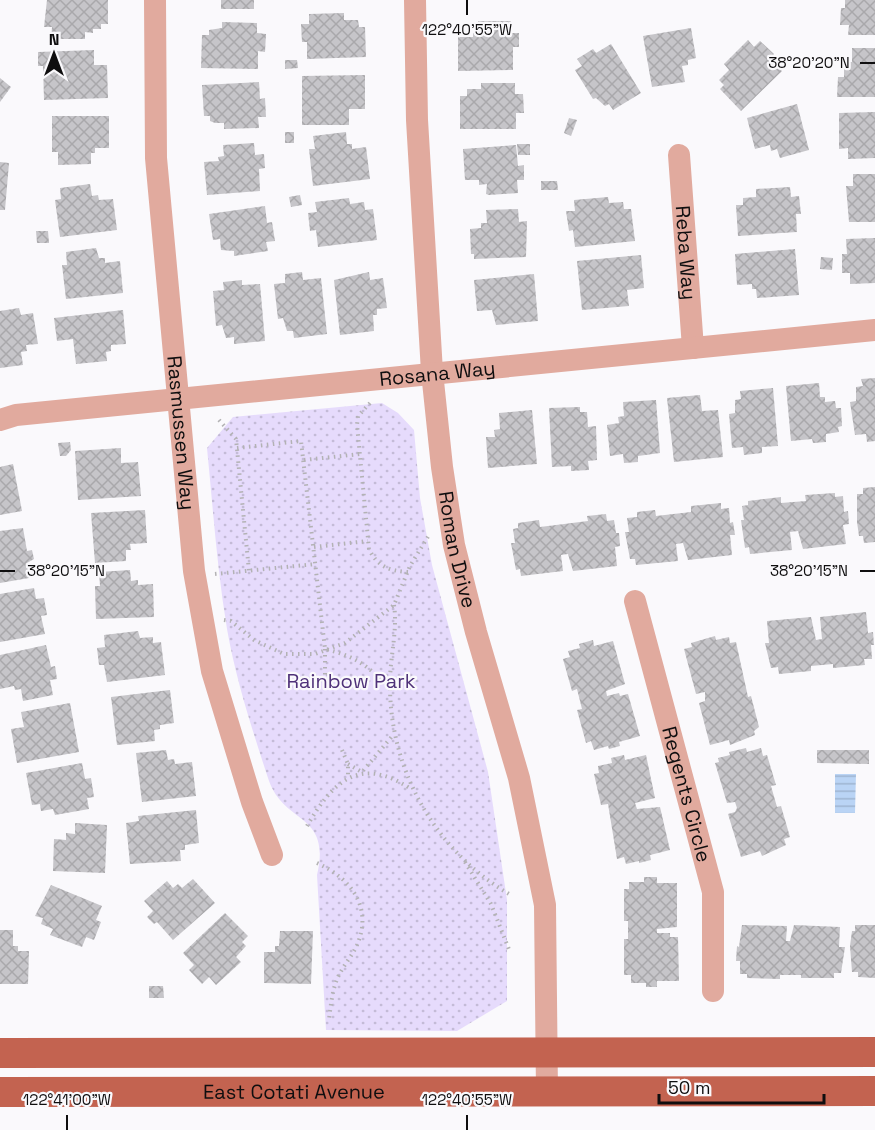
<svg xmlns="http://www.w3.org/2000/svg" width="875" height="1130" viewBox="0 0 875 1130" font-family="'Space Grotesk',sans-serif">
<defs>
<pattern id="park-dots" width="8" height="8" patternUnits="userSpaceOnUse" patternTransform="scale(1.5)"><rect width="8" height="8" fill="#e6dbfc"/><path d="M2 2h.1M6 6h.1" fill="none" stroke="#c4bbd7" stroke-width="1.8" stroke-linecap="round"/></pattern>
<pattern id="water-rules" width="6" height="5" patternUnits="userSpaceOnUse" patternTransform="scale(1.5)"><rect width="6" height="5" fill="#bad4f5"/><path d="M0 2.5h6" fill="none" stroke="#9fb5d1"/></pattern>
<pattern id="building-cross-hatch" width="8" height="8" patternUnits="userSpaceOnUse" patternTransform="scale(1.5)"><rect width="8" height="8" fill="#c6c5c9"/><path d="M0 0l8 8M0 8l8-8" fill="none" stroke="#a9a8ab"/></pattern>
</defs>
<rect width="100%" height="100%" fill="#faf9fc"/>
<path fill="url(#park-dots)" d="M 382,403 L 398,413 L 414,430 L 420,498 L 432,565 L 488,772 L 507,900 L 507,1001 L 457,1031 L 326,1030 L 317,875 C 332,811 283,826 268,778 C 252,729 236,680 227,629 C 217,569 213,508 207,448 L 233,417 Z"/>
<path fill="url(#water-rules)" d="M 835,774 L 856,774 L 855,813 L 835,813 Z"/>
<g fill="url(#building-cross-hatch)">
<path d="M 47,0 L 108,0 L 108,24 L 101,24 L 101,29 L 93,29 L 93,33 L 85,32 L 85,39 L 51,39 L 52,27 L 44,27 Z"/>
<rect x="221" y="0" width="33" height="9"/>
<path d="M 845,0 L 875,0 L 875,35 L 848,35 L 849,25 L 840,25 L 841,8 L 845,8 Z"/>
<path d="M 344,13 L 344,20 L 358,20 L 359,27 L 365,27 L 366,57 L 307,59 L 307,42 L 302,42 L 301,24 L 309,24 L 309,14 Z"/>
<path d="M 478,21 L 511,21 L 511,33 L 519,33 L 519,47 L 513,47 L 513,70 L 458,71 L 458,37 L 473,37 L 473,33 L 478,32 Z"/>
<path d="M 222,22 L 257,23 L 257,33 L 266,34 L 265,52 L 258,51 L 258,69 L 201,68 L 202,35 L 209,35 L 209,30 L 222,28 Z"/>
<path d="M 691,28 L 696,58 L 688,60 L 688,65 L 682,66 L 685,82 L 652,87 L 643,36 Z"/>
<path d="M 748,40 L 754,47 L 760,41 L 774,54 L 770,59 L 782,71 L 741,111 L 720,89 L 724,85 L 719,80 L 729,70 L 724,64 Z"/>
<path d="M 611,44 L 641,93 L 613,110 L 609,104 L 605,106 L 596,98 L 593,99 L 575,70 L 582,66 L 577,59 L 593,49 L 596,53 Z"/>
<path d="M 852,48 L 875,48 L 875,97 L 837,97 L 838,77 L 844,77 L 844,62 L 852,62 Z"/>
<path d="M 94,50 L 94,65 L 107,65 L 108,98 L 44,100 L 43,66 L 38,66 L 38,52 Z"/>
<path d="M 285,60 L 297,60 L 298,68 L 285,69 Z"/>
<path d="M 365,75 L 365,109 L 349,109 L 349,125 L 302,125 L 302,76 Z"/>
<path d="M 0,78 L 11,87 L 0,102 Z"/>
<path d="M 259,82 L 260,99 L 265,98 L 266,117 L 258,117 L 259,128 L 224,129 L 224,123 L 215,123 L 210,121 L 210,116 L 204,116 L 202,85 Z"/>
<path d="M 481,83 L 515,83 L 515,94 L 523,94 L 524,113 L 516,113 L 516,129 L 460,129 L 460,96 L 467,96 L 467,89 L 481,89 Z"/>
<path d="M 797,104 L 809,150 L 780,158 L 777,149 L 771,151 L 770,145 L 755,149 L 747,118 Z"/>
<path d="M 875,112 L 875,158 L 848,159 L 848,148 L 839,149 L 839,113 Z"/>
<path d="M 52,116 L 109,116 L 109,148 L 95,148 L 95,153 L 91,153 L 91,164 L 58,165 L 58,152 L 52,152 Z"/>
<path d="M 569,118 L 577,120 L 571,136 L 564,133 Z"/>
<rect x="285" y="132" width="9" height="11"/>
<path d="M 346,132 L 347,144 L 352,144 L 352,149 L 366,147 L 370,179 L 313,186 L 309,149 L 315,149 L 313,136 Z"/>
<path d="M 254,143 L 255,155 L 264,154 L 265,168 L 259,169 L 260,191 L 207,195 L 204,162 L 219,161 L 218,157 L 224,156 L 223,145 Z"/>
<path d="M 517,144 L 530,144 L 530,155 L 518,155 Z"/>
<path d="M 516,145 L 518,166 L 524,165 L 524,180 L 517,180 L 518,193 L 489,195 L 486,194 L 487,184 L 479,185 L 479,180 L 465,180 L 463,149 Z"/>
<path d="M 0,162 L 9,163 L 5,210 L 0,210 Z"/>
<path d="M 853,174 L 875,174 L 875,222 L 849,222 L 846,186 L 853,186 Z"/>
<path d="M 541,181 L 557,181 L 558,190 L 541,190 Z"/>
<path d="M 90,184 L 92,196 L 98,195 L 99,200 L 113,199 L 117,230 L 60,237 L 55,200 L 61,199 L 60,188 Z"/>
<path d="M 790,187 L 791,197 L 799,196 L 801,214 L 796,214 L 797,232 L 738,236 L 736,205 L 743,205 L 743,198 L 756,197 L 756,189 Z"/>
<path d="M 300,195 L 302,205 L 291,207 L 289,197 Z"/>
<path d="M 608,197 L 609,203 L 623,202 L 624,209 L 631,209 L 635,241 L 575,247 L 573,230 L 569,231 L 566,211 L 575,211 L 574,200 Z"/>
<path d="M 349,198 L 350,204 L 364,202 L 365,210 L 373,209 L 377,240 L 318,247 L 316,230 L 310,231 L 308,213 L 317,212 L 315,202 Z"/>
<path d="M 265,206 L 267,223 L 272,222 L 275,241 L 266,242 L 268,251 L 234,256 L 234,251 L 221,250 L 220,239 L 213,240 L 209,214 Z"/>
<path d="M 518,209 L 519,222 L 527,221 L 526,257 L 474,259 L 474,254 L 471,254 L 470,229 L 481,228 L 481,223 L 487,223 L 486,210 Z"/>
<path d="M 36,231 L 48,231 L 49,243 L 37,243 Z"/>
<path d="M 875,238 L 875,283 L 850,284 L 850,273 L 842,273 L 842,254 L 847,254 L 846,239 Z"/>
<path d="M 96,248 L 99,258 L 105,258 L 105,263 L 120,261 L 123,293 L 66,299 L 62,265 L 67,265 L 66,252 Z"/>
<path d="M 795,249 L 799,295 L 757,298 L 756,289 L 752,289 L 752,284 L 737,285 L 735,254 Z"/>
<path d="M 641,255 L 644,288 L 627,290 L 629,306 L 582,310 L 577,261 Z"/>
<path d="M 821,257 L 833,258 L 832,270 L 820,269 Z"/>
<path d="M 302,272 L 303,280 L 321,278 L 327,334 L 294,338 L 293,331 L 287,331 L 283,318 L 278,319 L 274,284 L 285,283 L 285,274 Z"/>
<path d="M 369,272 L 370,280 L 383,278 L 387,308 L 377,309 L 377,315 L 373,315 L 374,331 L 340,335 L 334,280 Z"/>
<path d="M 534,274 L 538,321 L 496,325 L 492,310 L 477,311 L 474,280 Z"/>
<path d="M 242,280 L 242,285 L 260,284 L 265,341 L 234,344 L 234,337 L 226,338 L 222,325 L 216,326 L 213,291 L 224,290 L 223,282 Z"/>
<path d="M 19,308 L 21,315 L 33,313 L 38,344 L 26,345 L 27,351 L 21,352 L 23,365 L 0,368 L 0,311 Z"/>
<path d="M 123,310 L 126,344 L 111,345 L 111,351 L 106,352 L 107,361 L 76,364 L 73,339 L 57,341 L 54,318 Z"/>
<path d="M 875,378 L 875,441 L 867,442 L 866,434 L 855,435 L 850,402 L 856,401 L 856,387 L 863,386 L 861,379 Z"/>
<path d="M 819,383 L 820,397 L 825,397 L 825,402 L 835,401 L 836,408 L 841,408 L 842,426 L 838,427 L 839,432 L 826,434 L 826,442 L 813,443 L 812,439 L 791,441 L 786,386 Z"/>
<path d="M 773,388 L 778,446 L 762,447 L 762,453 L 744,455 L 743,447 L 732,448 L 729,414 L 735,413 L 735,400 L 741,399 L 740,391 Z"/>
<path d="M 700,395 L 702,411 L 718,410 L 723,457 L 674,462 L 667,398 Z"/>
<path d="M 656,400 L 660,453 L 638,456 L 638,462 L 624,463 L 623,454 L 610,456 L 607,425 L 619,423 L 618,417 L 624,416 L 623,402 Z"/>
<path d="M 580,407 L 580,412 L 587,412 L 588,427 L 596,426 L 597,460 L 588,461 L 589,470 L 571,471 L 571,466 L 552,467 L 549,408 Z"/>
<path d="M 532,410 L 537,464 L 488,468 L 486,437 L 495,437 L 494,430 L 500,429 L 499,413 Z"/>
<path d="M 70,442 L 71,450 L 66,456 L 60,456 L 58,443 Z"/>
<path d="M 121,448 L 121,463 L 138,462 L 141,496 L 78,500 L 75,451 Z"/>
<path d="M 13,464 L 22,511 L 0,515 L 0,467 Z"/>
<path d="M 875,487 L 875,542 L 864,543 L 863,536 L 859,536 L 857,522 L 857,494 L 863,494 L 863,488 Z"/>
<path d="M 835,493 L 835,497 L 843,496 L 844,512 L 848,511 L 849,524 L 843,525 L 846,544 L 803,549 L 798,531 L 790,532 L 792,550 L 750,554 L 749,547 L 745,548 L 741,520 L 744,520 L 742,506 L 748,505 L 748,501 L 781,497 L 781,503 L 806,501 L 805,495 Z"/>
<path d="M 721,503 L 721,509 L 729,508 L 730,523 L 733,522 L 735,535 L 730,535 L 732,555 L 688,560 L 683,543 L 676,544 L 678,561 L 636,565 L 635,559 L 630,559 L 625,532 L 629,532 L 627,518 L 637,517 L 637,512 L 655,510 L 656,516 L 691,512 L 691,506 Z"/>
<path d="M 145,510 L 147,543 L 130,544 L 131,550 L 126,550 L 126,561 L 95,563 L 91,513 Z"/>
<path d="M 606,514 L 607,521 L 614,520 L 616,533 L 619,533 L 620,546 L 615,547 L 617,566 L 573,571 L 568,554 L 561,555 L 563,571 L 521,576 L 520,569 L 516,570 L 511,543 L 515,543 L 513,529 L 518,528 L 518,523 L 539,520 L 540,527 L 588,521 L 587,516 Z"/>
<path d="M 23,528 L 27,551 L 32,550 L 34,559 L 27,563 L 29,578 L 0,583 L 0,531 Z"/>
<path d="M 130,570 L 131,581 L 138,580 L 138,585 L 153,584 L 154,617 L 96,619 L 95,586 L 100,586 L 99,572 Z"/>
<path d="M 34,588 L 36,599 L 44,598 L 47,615 L 41,616 L 45,634 L 0,642 L 0,594 Z"/>
<path d="M 866,612 L 868,633 L 873,632 L 874,645 L 871,645 L 872,659 L 864,659 L 865,665 L 833,668 L 833,664 L 811,666 L 811,671 L 779,674 L 778,667 L 771,668 L 765,643 L 769,643 L 767,621 L 811,617 L 816,640 L 822,639 L 820,617 Z"/>
<path d="M 138,631 L 140,638 L 153,637 L 153,643 L 161,642 L 165,675 L 107,682 L 104,665 L 99,665 L 97,648 L 105,647 L 104,635 Z"/>
<path d="M 715,636 L 716,640 L 729,637 L 730,643 L 736,642 L 748,697 L 751,696 L 759,727 L 754,731 L 755,735 L 730,745 L 729,740 L 710,745 L 699,703 L 705,701 L 705,692 L 696,694 L 684,649 L 692,647 L 691,643 Z"/>
<path d="M 593,640 L 594,646 L 613,641 L 625,684 L 606,691 L 607,696 L 619,693 L 620,696 L 628,694 L 640,736 L 619,742 L 620,746 L 609,749 L 608,746 L 594,750 L 591,741 L 586,743 L 577,710 L 582,709 L 577,689 L 572,691 L 563,659 L 570,657 L 568,651 L 580,648 L 579,644 Z"/>
<path d="M 46,645 L 51,667 L 55,666 L 57,679 L 50,680 L 53,695 L 23,701 L 21,689 L 15,690 L 14,686 L 0,689 L 0,655 Z"/>
<path d="M 170,690 L 174,723 L 160,725 L 160,729 L 154,730 L 155,741 L 117,745 L 111,697 Z"/>
<path d="M 70,703 L 79,752 L 17,763 L 11,729 L 24,727 L 21,712 Z"/>
<path d="M 746,748 L 747,752 L 761,748 L 763,756 L 767,755 L 776,785 L 771,786 L 777,807 L 781,806 L 790,837 L 784,839 L 786,845 L 762,856 L 760,851 L 741,857 L 728,814 L 735,812 L 737,808 L 735,802 L 727,803 L 715,763 L 719,762 L 718,758 L 730,755 L 729,752 Z"/>
<path d="M 166,750 L 168,760 L 174,759 L 175,764 L 192,762 L 196,796 L 142,802 L 136,753 Z"/>
<path d="M 817,750 L 869,750 L 869,764 L 817,763 Z"/>
<path d="M 624,755 L 625,760 L 646,755 L 655,798 L 635,803 L 637,809 L 660,807 L 670,850 L 650,855 L 651,860 L 639,863 L 639,861 L 626,864 L 624,857 L 617,859 L 608,804 L 601,805 L 594,774 L 599,773 L 598,766 L 612,763 L 611,758 Z"/>
<path d="M 82,763 L 85,779 L 91,778 L 94,797 L 87,798 L 89,809 L 55,815 L 53,809 L 41,811 L 40,804 L 32,805 L 26,773 Z"/>
<path d="M 196,810 L 199,843 L 185,845 L 185,850 L 180,850 L 181,861 L 130,864 L 126,823 L 139,821 L 138,816 Z"/>
<path d="M 75,823 L 107,825 L 105,873 L 53,871 L 54,839 L 66,840 L 66,833 L 75,834 Z"/>
<path d="M 644,877 L 657,877 L 657,883 L 677,883 L 677,927 L 657,929 L 657,933 L 670,933 L 670,937 L 678,937 L 679,981 L 657,981 L 657,987 L 646,987 L 646,983 L 631,983 L 631,975 L 624,975 L 624,939 L 628,939 L 628,921 L 624,921 L 624,889 L 629,889 L 629,882 L 644,882 Z"/>
<path d="M 193,879 L 215,903 L 173,940 L 157,922 L 154,924 L 147,917 L 153,911 L 144,901 L 167,881 L 173,888 L 178,884 L 182,888 Z"/>
<path d="M 51,885 L 102,906 L 96,920 L 101,922 L 94,940 L 86,937 L 82,947 L 50,935 L 53,929 L 41,924 L 43,918 L 35,916 Z"/>
<path d="M 225,913 L 248,936 L 242,942 L 246,946 L 236,957 L 241,962 L 216,985 L 209,977 L 202,984 L 189,970 L 194,965 L 183,953 Z"/>
<path d="M 742,925 L 787,926 L 786,941 L 790,941 L 794,925 L 840,927 L 839,947 L 845,947 L 841,973 L 834,973 L 834,978 L 801,978 L 801,975 L 780,975 L 780,979 L 747,978 L 747,974 L 740,974 L 740,961 L 736,961 L 737,946 L 739,947 Z"/>
<path d="M 855,925 L 875,925 L 875,978 L 858,977 L 858,972 L 852,972 L 850,946 L 852,931 L 855,931 Z"/>
<path d="M 0,930 L 13,930 L 13,946 L 18,946 L 18,951 L 29,951 L 28,984 L 0,984 Z"/>
<path d="M 280,931 L 313,931 L 311,984 L 264,983 L 264,952 L 275,952 L 275,946 L 279,946 Z"/>
<path d="M 149,986 L 163,986 L 164,998 L 149,998 Z"/>
</g>
<g fill="none" stroke-linecap="round" stroke-linejoin="round">
<g stroke="#b3b2b4" stroke-width="4" stroke-dasharray="1.5 4.5" stroke-linecap="butt">
<path d="M 370,403 L 358,416 L 357,425 L 369,549 C 377,566 389,571 408,572"/>
<path d="M 219,420 L 236,439 L 249,571"/>
<path d="M 237,448 L 301,441 L 325,649 C 355,656 369,666 390,689"/>
<path d="M 304,460 L 360,454"/>
<path d="M 314,547 L 368,541"/>
<path d="M 215,574 L 316,564"/>
<path d="M 394,605 C 398,632 389,660 390,688 C 391,772 436,851 509,894"/>
<path d="M 224,620 L 231,621 L 254,640 L 284,654 L 315,654 L 345,643 L 394,605 L 410,566 L 429,535"/>
<path d="M 325,649 L 325,682"/>
<path d="M 342,750 L 348,764 L 348,777"/>
<path d="M 348,764 L 362,772 L 394,734"/>
<path d="M 307,826 C 333,781 360,755 411,789"/>
<path d="M 465,862 L 491,904 L 510,952"/>
<path d="M 317,863 C 352,879 373,908 357,945 C 352,956 343,966 338,977 C 332,990 331,1005 329,1019"/>
</g>
<g stroke="#e1aa9e" stroke-width="22">
<path id="s1" d="M 155,0 L 156,158 L 194,571 L 212,671 L 252,802 L 272,855"/>
<path id="s2" d="M 415,0 L 417,120 L 432,372 L 442,467 L 454,545 L 476,632 L 519,778 L 545,905 L 547,1092"/>
<path id="s3" d="M 679,155 L 693,348"/>
<path id="s4" d="M 0,420 L 16,415 L 875,330"/>
<path id="s5" d="M 635,601 L 713,892 L 713,991"/>
</g>
<g stroke="#c36350" stroke-width="30">
<path d="M 0,1053 L 875,1052"/>
<path id="s6" d="M 0,1092 L 875,1091"/>
</g>
</g>
<path fill="none" stroke="#0f0e0f" stroke-width="2" d="M 467,0 L 467,15M 860,63 L 875,63M 0,571 L 15,571M 860,571 L 875,571M 67,1115 L 67,1130M 467,1115 L 467,1130"/>
<g text-anchor="middle" stroke-width="4.5" stroke-linejoin="round" paint-order="stroke">
<g font-size="20" fill="#0f0e0f" stroke="#faf9fc">
<text dy="7" stroke="none"><textPath href="#s3" startOffset="98">Reba Way</textPath></text>
<text dy="7" stroke="none"><textPath href="#s4" startOffset="440">Rosana Way</textPath></text>
<text dy="7" stroke="none"><textPath href="#s1" startOffset="434">Rasmussen Way</textPath></text>
<text dy="7" stroke="none"><textPath href="#s2" startOffset="552">Roman Drive</textPath></text>
<text dy="7" stroke="none"><textPath href="#s5" startOffset="200">Regents Circle</textPath></text>
<text dy="7" stroke="none"><textPath href="#s6" startOffset="294">East Cotati Avenue</textPath></text>
</g>
<g font-size="20" fill="#4f3179" stroke="#faf9fc">
<text x="351" y="688">Rainbow Park</text>
</g>
</g>
<g font-size="15" text-anchor="middle" fill="#0f0e0f" stroke="#faf9fc" stroke-width="4.5" stroke-linejoin="round" paint-order="stroke">
<text x="467" y="35">122°40'55"W</text>
<text x="809" y="68">38°20'20"N</text>
<text x="66" y="576">38°20'15"N</text>
<text x="809" y="576">38°20'15"N</text>
<text x="67" y="1105">122°41'00"W</text>
<text x="467" y="1105">122°40'55"W</text>
</g>
<g transform="translate(54 54)" stroke="#faf9fc" stroke-width="4.5" paint-order="stroke">
<path d="M0-4.5L10 22L0 15L-10 22Z" fill="#0f0e0f"/>
<text y="-9" font-size="16" font-weight="bold" text-anchor="middle" fill="#0f0e0f">N</text>
</g>
<path d="M659 1094v9h165v-9" fill="none" stroke="#0f0e0f" stroke-width="3"/>
<text x="668" y="1094" font-size="18" fill="#0f0e0f" stroke="#faf9fc" stroke-width="4.5" paint-order="stroke">50 m</text>
</svg>
